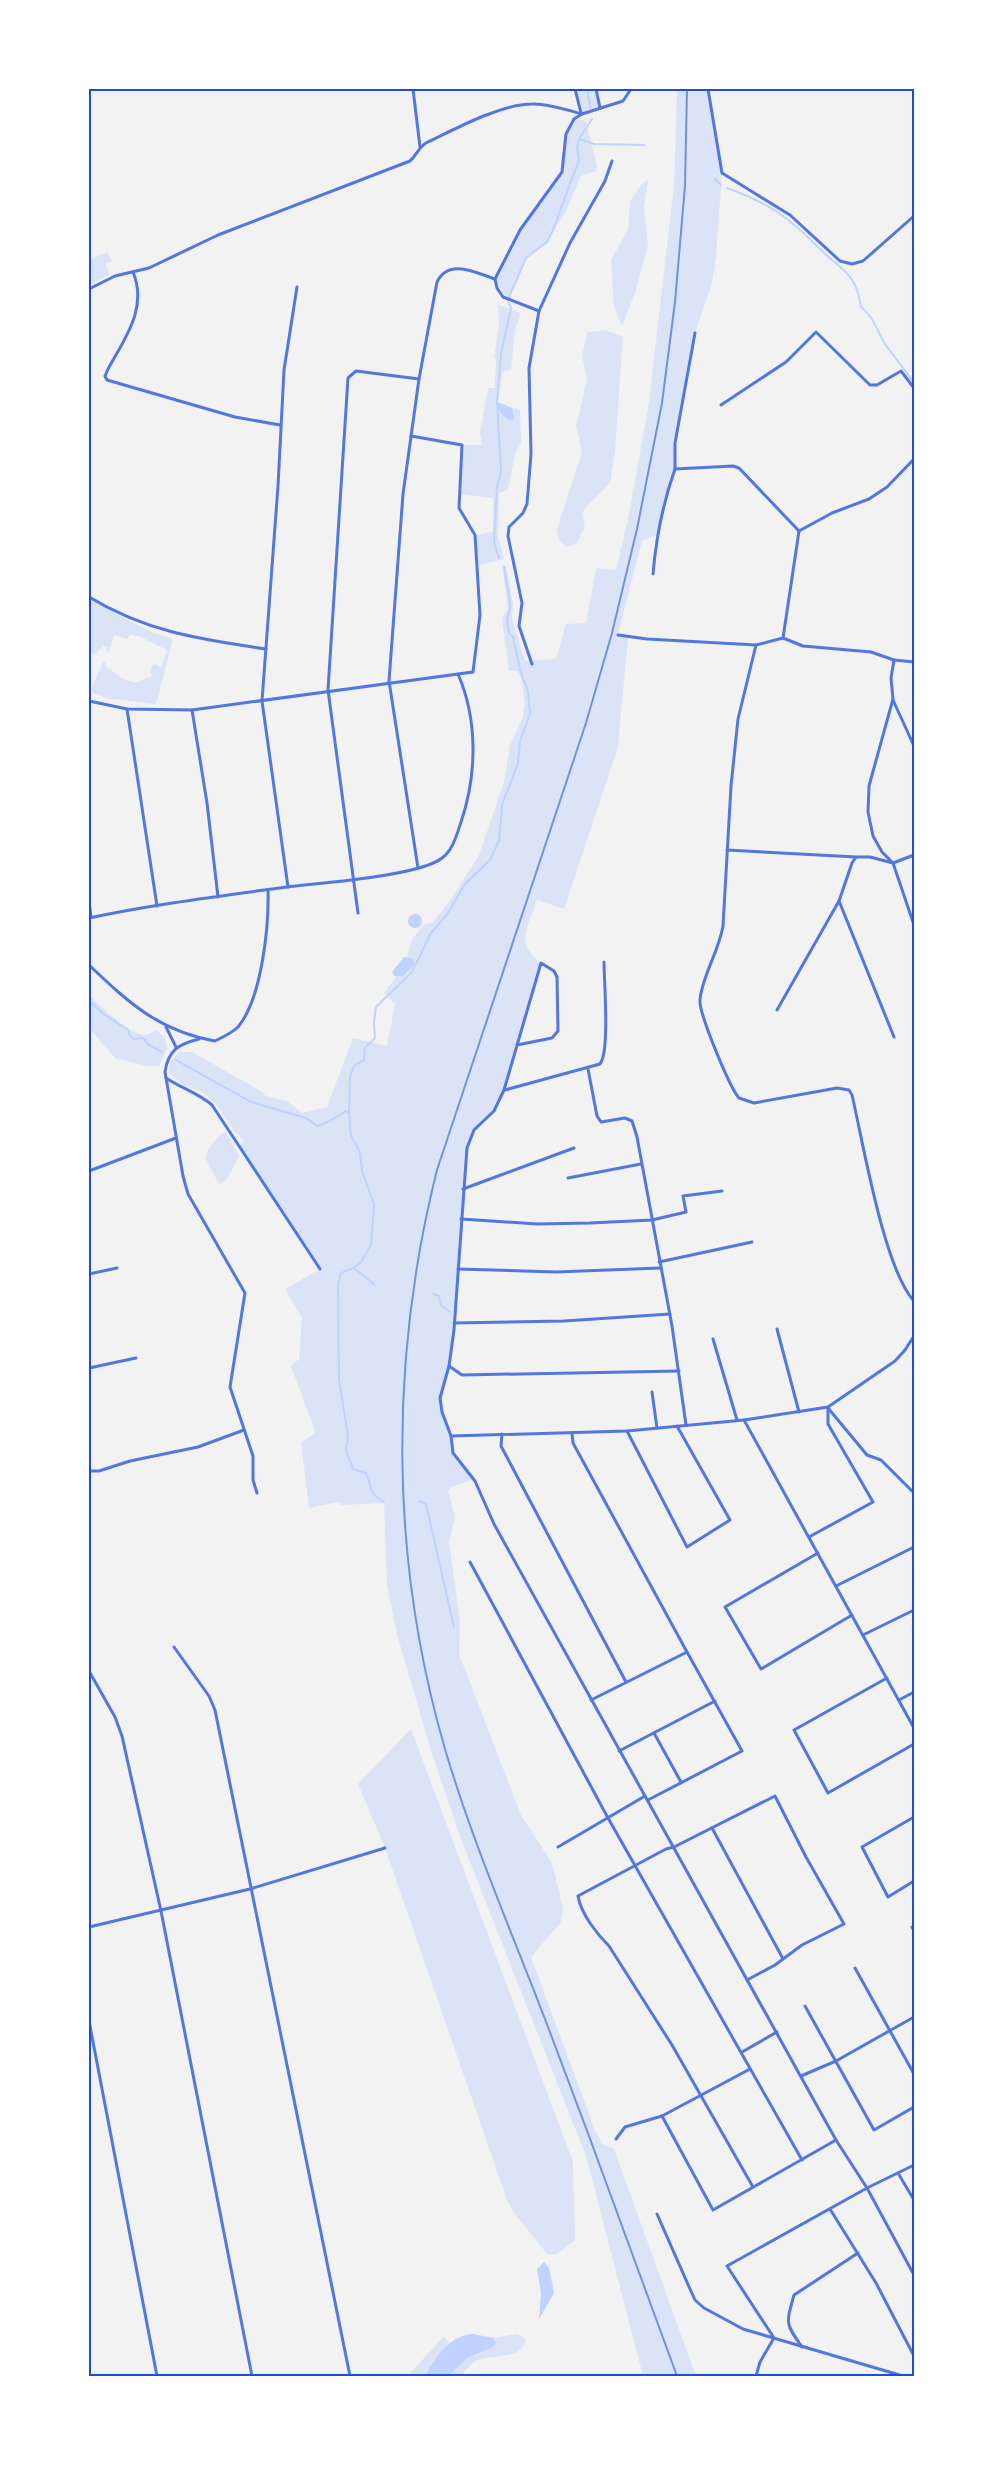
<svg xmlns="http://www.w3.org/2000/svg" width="1003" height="2465" viewBox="0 0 1003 2465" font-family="'Alegreya Sans',sans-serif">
<rect width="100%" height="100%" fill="#f2f2f2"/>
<g fill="#dbe4f7">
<path d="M 575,89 L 596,89 L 600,108 L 582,114 Z"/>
<path d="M 677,89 L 708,89 L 722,173 L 716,258 L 712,283 L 695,333 L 675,443 L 675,469 L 657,535 L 642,541 L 618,635 L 628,638 L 618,747 L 564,909 L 537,900 C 528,928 514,942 541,963 L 498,1105 L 474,1130 L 467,1144 L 454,1330 L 441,1407 L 451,1436 L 453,1453 L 473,1479 L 450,1488 L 448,1491 L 455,1517 L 449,1542 L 460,1622 L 459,1654 L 521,1815 L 552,1863 L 563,1908 L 561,1922 L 531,1957 L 595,2130 L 602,2144 L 614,2149 L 696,2376 L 643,2376 L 586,2156 L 462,1842 L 432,1754 L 398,1638 L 387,1586 L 384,1503 L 341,1505 L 339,1502 L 309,1508 L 301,1442 L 314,1434 L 315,1431 L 291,1366 L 299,1359 L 302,1318 L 285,1289 L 320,1269 L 240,1145 L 244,1140 L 234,1131 L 217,1105 L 204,1093 L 183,1085 L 169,1073 L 170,1062 L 179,1052 L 192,1052 L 261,1091 L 266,1096 L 287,1101 L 302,1113 L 327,1107 L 353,1038 L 387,1046 L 395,1004 L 384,993 L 407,962 L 407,957 L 412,939 L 425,924 L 432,923 L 450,901 L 479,855 L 504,782 L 510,745 L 522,719 L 525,703 L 521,678 L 517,671 L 509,671 L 502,619 L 508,607 L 502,565 L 506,565 L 513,605 L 512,618 L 525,661 L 556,659 L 566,624 L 586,623 L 596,568 L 616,570 L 629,515 L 649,402 L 674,185 Z"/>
<path d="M 574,119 L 586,121 L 597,167 L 596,171 L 581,176 L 566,211 L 547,242 L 526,258 L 509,297 L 504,295 L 495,279 L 520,230 L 562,172 L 566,134 Z"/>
<path d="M 648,180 L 644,207 L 648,245 L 635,293 L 622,326 L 614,307 L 611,260 L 628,229 L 630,201 L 641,185 Z"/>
<path d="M 107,252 L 112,261 L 106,264 L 109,275 L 89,285 L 89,260 Z"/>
<path d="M 498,304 L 521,313 L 515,331 L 511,370 L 503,371 L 498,402 L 513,408 L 520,409 L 521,442 L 515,454 L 508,490 L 499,493 L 498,536 L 504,559 L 476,566 L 475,535 L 493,532 L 493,498 L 460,494 L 462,445 L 482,445 L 480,433 L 488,388 L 495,388 L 496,359 L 494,358 L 499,324 Z"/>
<path d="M 606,330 L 623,337 L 615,451 L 610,483 L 587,506 L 582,514 L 585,526 L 577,543 L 566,547 L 559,540 L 557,529 L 582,452 L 576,426 L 587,380 L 582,355 L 588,332 Z"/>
<path d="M 89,599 L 151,632 L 173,639 L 156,704 L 105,698 L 93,693 L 92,688 L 103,662 L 106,662 L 105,666 L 122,678 L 135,683 L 152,676 L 150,670 L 154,664 L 161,667 L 167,650 L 139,636 L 130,635 L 127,639 L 114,635 L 109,652 L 106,651 L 107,647 L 104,646 L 94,654 L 89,652 Z"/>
<path d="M 89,995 C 99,1005 130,1035 145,1035 C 148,1035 153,1032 156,1030 L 165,1037 L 167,1049 L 159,1066 L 146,1066 L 115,1058 L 91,1030 Z"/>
<path d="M 226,1132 L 239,1156 L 227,1179 L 219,1184 L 205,1158 C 207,1149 217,1135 226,1132 Z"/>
<path d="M 411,1729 L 573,2162 L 575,2240 L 557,2254 L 548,2255 L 514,2213 L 507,2200 L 385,1848 L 358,1784 Z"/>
<path d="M 516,2334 L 524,2337 L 526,2341 C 521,2360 493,2354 478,2360 C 471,2363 466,2370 461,2376 L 448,2376 L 469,2357 L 492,2348 L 496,2340 L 494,2338 Z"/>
<path d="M 443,2337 L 450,2342 L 425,2376 L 408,2376 Z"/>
</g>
<g fill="#bfd3fe">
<path d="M 497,402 L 512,408 L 514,419 L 510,421 C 503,416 497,411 497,402 Z"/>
<circle cx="415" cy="921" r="7"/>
<path d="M 404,957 L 414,959 L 414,965 L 403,976 L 394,976 L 392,972 Z"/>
<path d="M 544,2262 L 549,2268 L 554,2293 L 539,2319 L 541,2293 L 537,2269 Z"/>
<path d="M 473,2334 L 494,2338 L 496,2343 L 492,2348 L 469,2357 L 448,2376 L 425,2376 C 436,2357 448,2336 473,2334 Z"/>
</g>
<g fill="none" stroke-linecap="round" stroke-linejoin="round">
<g stroke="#bfd3fe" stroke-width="2">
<path d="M 587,89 L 590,107"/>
<path d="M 580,139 L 594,144 L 644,145"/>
<path d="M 715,179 L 721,185"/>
<path d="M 727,188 C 771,204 788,217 820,249 C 842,271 856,272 861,307 C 874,317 877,331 885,344 C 894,357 905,369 914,383"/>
<path d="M 509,297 L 526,258 L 547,242 L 553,230 L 579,160 L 577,148 L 579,139 L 592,119"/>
<path d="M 499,558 L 494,543 L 497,486 L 501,472 L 497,402 L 501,354 L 511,308 L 508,301"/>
<path d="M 89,1001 L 105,1015 L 128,1030 L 130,1036 L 134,1039 L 143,1038 L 149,1045 L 162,1052"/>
<path d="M 176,1060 L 251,1102 L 306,1118 L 317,1126 L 328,1122 L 346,1111 L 349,1113"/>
<path d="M 354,1268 L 375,1285"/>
<path d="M 433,1294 L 439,1296 L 441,1305 L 450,1312"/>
<path d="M 420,1501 L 426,1504 L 454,1627"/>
<path d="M 384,1502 L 373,1494 L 366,1473 L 353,1469 L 346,1450 L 348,1436 L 339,1379 L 338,1283 L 341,1273 L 354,1268 L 361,1262 L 371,1245 L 374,1204 L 362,1171 L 360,1152 L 351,1136 L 349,1113 L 350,1077 L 354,1066 L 364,1060 L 365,1048 L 375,1038 L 374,1022 L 376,1007 L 412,972 L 431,933 L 446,916 L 465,884 L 490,860 L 499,841 L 502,805 L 518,763 L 520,741 L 530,714 L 528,691 L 521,673 L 513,637 L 509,633 L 507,620 L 510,609 L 509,596 L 504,567"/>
</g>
<g stroke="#5277de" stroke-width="3">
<path d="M 413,89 L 420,147"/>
<path d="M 575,89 L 581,113"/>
<path d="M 596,89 L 600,108"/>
<path d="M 708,89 L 722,173 L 790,215 L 840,261 L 852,264 L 863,261 L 914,216"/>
<path d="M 133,272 C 148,308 125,338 108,369 L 105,376 L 107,380 L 235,417 L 280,425"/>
<path d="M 89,289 L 115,276 L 149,268 L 218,235 L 410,161 C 417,155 418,148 426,143 C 455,129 501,104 532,104 C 548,103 566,110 582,114"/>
<path d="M 539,311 L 503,297 L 497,288 L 495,279 L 520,230 L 562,172 L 566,134 L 574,119 L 582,114 L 623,101 L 631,89"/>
<path d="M 695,333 L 675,443 L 675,469 L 733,466 L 739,468 L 799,531 L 783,638 L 756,645 L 738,719 L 731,786 L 723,926 C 719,951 703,974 700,999 C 698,1012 730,1088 739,1098 L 754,1103 L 837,1088 L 849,1090 L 852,1095 C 863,1142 884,1269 914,1301"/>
<path d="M 721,405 L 786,362 L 816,332 L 870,385 L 877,385 L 901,371 L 914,388"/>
<path d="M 799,531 L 832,513 L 869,499 L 887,487 L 914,459"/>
<path d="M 653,574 C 656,538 663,503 675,469"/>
<path d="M 89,597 C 147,632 199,639 266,649"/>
<path d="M 618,635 L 647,639 L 756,645"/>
<path d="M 783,638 L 803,646 L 871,652 L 894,660"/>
<path d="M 914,662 L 894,660 L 891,678 L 893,699 L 869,786 L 868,812 L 873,836 L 882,852 L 893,863 L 914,925"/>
<path d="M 532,664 L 519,626 L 522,603 L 508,536 L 509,527 L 523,513 L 527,504 L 531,454 L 529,368 L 539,311 L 570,243 L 605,181 L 612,161"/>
<path d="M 893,700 L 914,746"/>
<path d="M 89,701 L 127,709 L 192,710 L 473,672 L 480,615 L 475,535 L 459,508 L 462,445 L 411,436"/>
<path d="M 127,709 L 157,906"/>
<path d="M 192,710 L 207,803 L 218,897"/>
<path d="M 727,850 L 856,857"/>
<path d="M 418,868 L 389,681 L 403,494 L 419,379 L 437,282 C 449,258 476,273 495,279"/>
<path d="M 288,887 L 262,701 L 278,486 L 284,370 L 297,287"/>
<path d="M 839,901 L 894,1037"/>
<path d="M 89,902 L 91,917"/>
<path d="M 358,913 L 328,690 L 348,378 L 356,371 L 419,379"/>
<path d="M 89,918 C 154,904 221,896 287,887 C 319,883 420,876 442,858 C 453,850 457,834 461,822 C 477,775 478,720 458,674"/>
<path d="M 89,965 C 129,1003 159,1031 215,1041 C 223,1037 232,1033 238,1027 C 262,998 269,926 268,890"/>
<path d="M 777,1010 L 839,901 L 852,863 L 856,857 L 870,857 L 893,863 L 914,855"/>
<path d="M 166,1027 L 176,1047"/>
<path d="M 199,1039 C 179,1044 168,1050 165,1072 L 183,1176 L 188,1194 L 245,1293 L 230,1387 L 253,1456 L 253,1480 L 257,1493"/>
<path d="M 517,1045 L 552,1038 L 558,1031 L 557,977 L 554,971 L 541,963 L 504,1090 L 494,1111 L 474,1130 L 467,1148 L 454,1330 L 449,1366 L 440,1398 L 442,1412 L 451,1436 L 453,1453 L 475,1481 L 494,1524 L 836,2140 L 867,2188 L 914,2275"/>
<path d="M 588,1069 L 597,1116 L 601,1122 L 625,1118 L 632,1121 L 637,1137 L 672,1326 L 686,1425"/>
<path d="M 166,1078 C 181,1088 198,1093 212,1105 L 320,1269"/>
<path d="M 505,1090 L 600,1064 C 610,1051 604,982 604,962"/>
<path d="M 89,1171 L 176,1138"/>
<path d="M 568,1178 L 641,1164"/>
<path d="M 463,1189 L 574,1148"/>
<path d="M 461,1219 L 537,1224 L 590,1223 L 652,1220 L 686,1212 L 683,1196 L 722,1191"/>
<path d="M 659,1262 L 752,1242"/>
<path d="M 458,1269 L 556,1272 L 660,1268"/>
<path d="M 89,1274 L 117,1268"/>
<path d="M 454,1323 L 564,1321 L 670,1314"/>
<path d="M 777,1329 L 799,1412"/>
<path d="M 713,1339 L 737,1420"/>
<path d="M 449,1366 L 462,1375 L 679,1371"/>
<path d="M 89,1368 L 136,1358"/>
<path d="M 652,1392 L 657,1428"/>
<path d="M 828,1408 L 867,1455 L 881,1460 L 914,1493"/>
<path d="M 744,1420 L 914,1728"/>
<path d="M 627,1431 L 687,1547 L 730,1520 L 677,1426"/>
<path d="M 572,1433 L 573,1443 L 687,1652 L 591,1700"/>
<path d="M 502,1434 L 501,1446 L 626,1682"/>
<path d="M 451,1436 L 627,1431 L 744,1420 L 828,1407 L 895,1361 L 905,1350 L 914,1336"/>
<path d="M 89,1471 L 99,1471 L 130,1461 L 198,1447 L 244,1430"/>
<path d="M 809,1537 L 873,1502 L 828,1424 L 828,1407"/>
<path d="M 818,1553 L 725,1607 L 761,1669 L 852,1615"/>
<path d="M 470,1562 L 608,1818 L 802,2160"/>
<path d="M 836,1586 L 914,1547"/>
<path d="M 863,1635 L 914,1610"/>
<path d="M 174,1647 L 209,1696 L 215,1710 L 350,2376"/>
<path d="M 89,1671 L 115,1717 L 122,1736 L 161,1911 L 252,2376"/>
<path d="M 887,1678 L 794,1730 L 828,1793 L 914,1744"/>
<path d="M 899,1700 L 914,1692"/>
<path d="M 654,1733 L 681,1782"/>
<path d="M 619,1751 L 715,1701"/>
<path d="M 648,1800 L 742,1751 L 687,1652"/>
<path d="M 914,1817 L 862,1847 L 888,1897 L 914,1881"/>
<path d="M 712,1828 L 782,1957"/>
<path d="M 558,1847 L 645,1796"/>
<path d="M 89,1927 L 250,1889 L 385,1848"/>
<path d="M 912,1927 L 914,1931"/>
<path d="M 855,1968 L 914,2074"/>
<path d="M 747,1980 L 775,1965 L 802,1945 L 844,1924 L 806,1857 L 775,1796 L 674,1847 L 666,1849 L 578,1896 C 581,1914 597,1934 609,1946 L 672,2045 L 753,2187"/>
<path d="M 805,2006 L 874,2130 L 914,2107"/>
<path d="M 89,2021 L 157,2376"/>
<path d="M 742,2052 L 777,2032"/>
<path d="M 801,2076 L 836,2061 L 914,2017"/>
<path d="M 662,2116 L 713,2210 L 836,2140"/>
<path d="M 616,2139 L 625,2127 L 662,2116 L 750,2069"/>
<path d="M 898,2173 L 914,2200"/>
<path d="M 830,2209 L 876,2283 L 914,2356"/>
<path d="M 657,2214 L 690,2289 L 695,2300 L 704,2308 L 743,2329 L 903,2376"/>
<path d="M 802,2347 C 785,2323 786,2324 794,2295 L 858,2253"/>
<path d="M 756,2376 L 760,2362 L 774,2338 L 727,2266 L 867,2188 L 914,2165"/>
</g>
<path stroke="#7290e2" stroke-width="2" d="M 677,2376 C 635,2260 592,2143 548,2027 C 513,1935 473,1844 445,1749 C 390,1560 389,1361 437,1170 L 586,723 L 612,633 L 637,529 L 662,403 L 675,302 L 685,186 L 687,89"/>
</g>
<rect width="1003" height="2465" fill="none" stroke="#ffffff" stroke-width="180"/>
<rect x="90" y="90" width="823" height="2285" fill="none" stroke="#1d4ed8" stroke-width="2"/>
</svg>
